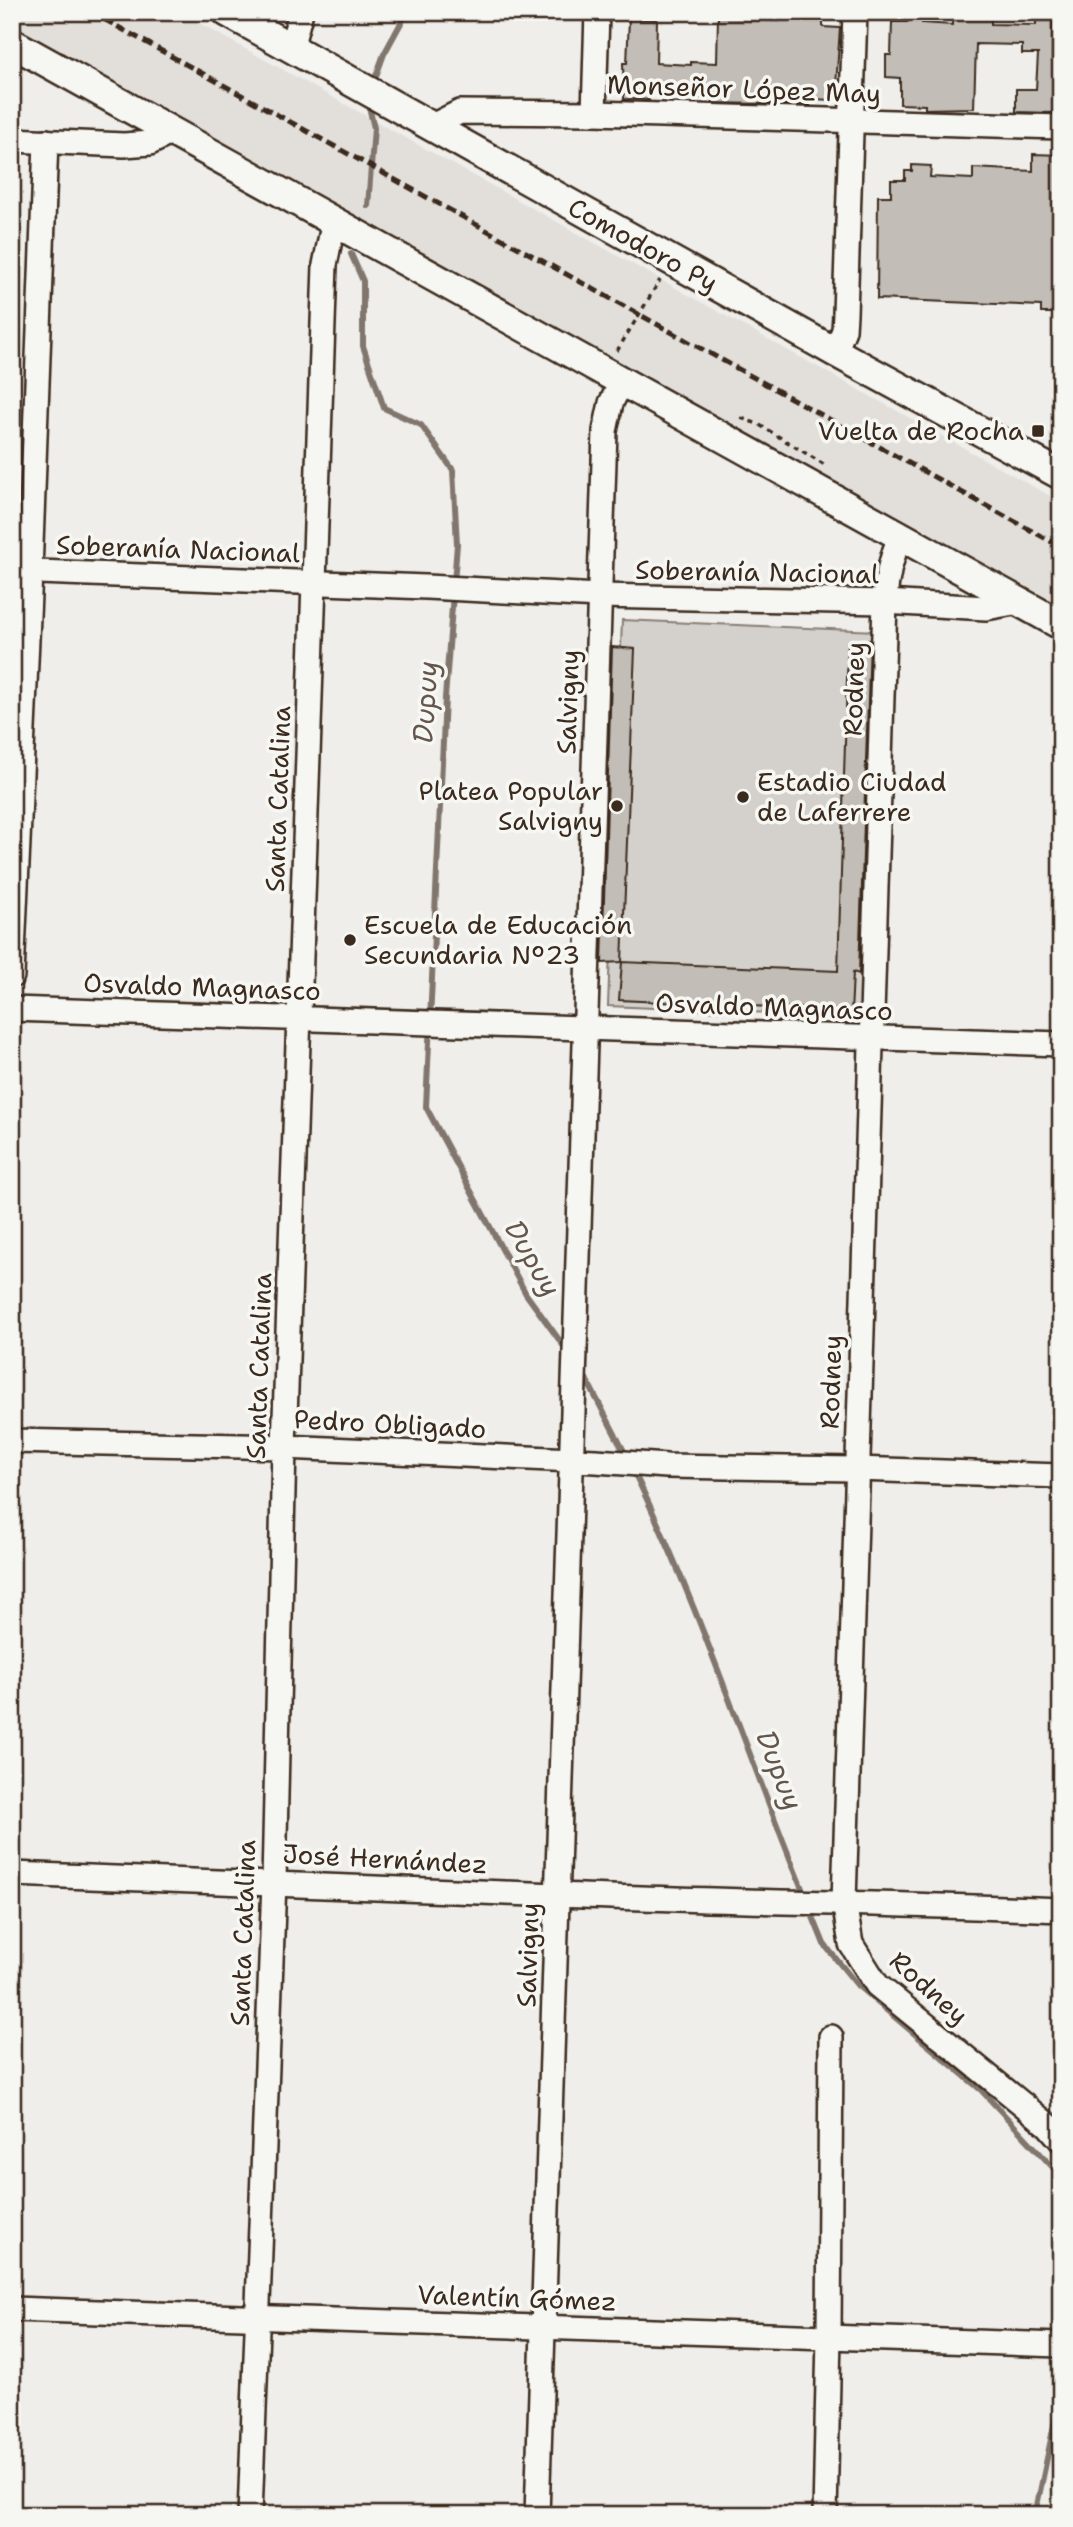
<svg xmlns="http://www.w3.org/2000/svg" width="1073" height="2527" viewBox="0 0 1073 2527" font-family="'Shantell Sans',sans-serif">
<rect width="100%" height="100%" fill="#efeeea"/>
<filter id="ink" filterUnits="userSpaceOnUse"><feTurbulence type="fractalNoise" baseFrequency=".0143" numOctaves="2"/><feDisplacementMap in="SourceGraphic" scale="14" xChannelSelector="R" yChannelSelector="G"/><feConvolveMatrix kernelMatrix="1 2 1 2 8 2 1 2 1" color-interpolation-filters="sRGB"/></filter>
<g filter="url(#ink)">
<path fill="#e2dfdb" d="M 12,12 L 179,12 L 1061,502 L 1061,607 L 12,30 Z"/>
<path fill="#d4d1cc" stroke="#887e75" stroke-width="2" d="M 622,620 L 877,631 L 862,1017 L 608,1006 Z"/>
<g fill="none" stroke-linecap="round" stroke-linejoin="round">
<g stroke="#81766d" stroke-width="6">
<path d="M 376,76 L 384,54 L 407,12"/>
<path d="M 368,206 L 374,128 L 370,111"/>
<path d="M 351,254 L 363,281 L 363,346 L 384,408 L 421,425 L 453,470 L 457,544 L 454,583"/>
<path d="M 453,594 L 445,698 L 426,1107 L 526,1294 L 568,1352"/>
<path d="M 581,1369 L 628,1459"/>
<path d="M 632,1468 C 700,1607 747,1754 805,1896"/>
<path d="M 809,1907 L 824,1944 L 858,1986 L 981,2090 L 1061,2176"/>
<path d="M 1035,2515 L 1061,2392"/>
</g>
</g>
<g fill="#c2bdb7" stroke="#3b2a1e" stroke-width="2">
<path d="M 780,12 L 823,12 L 823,27 L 840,28 L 835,100 L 810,99 L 810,105 L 713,103 L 713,98 L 690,97 L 690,93 L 649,91 L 649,100 L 624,99 L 623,63 L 627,63 L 629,19 L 657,20 L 656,63 L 691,65 L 691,62 L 717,63 L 718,16 L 779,21 Z"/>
<path d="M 908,12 L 922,12 L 922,23 L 952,25 L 952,16 L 991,17 L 991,24 L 1036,25 L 1036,12 L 1053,12 L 1052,61 L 1059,62 L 1058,100 L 1055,100 L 1054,113 L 1016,112 L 1016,89 L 1036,89 L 1038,54 L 1022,54 L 1022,45 L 976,44 L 974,108 L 925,109 L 925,105 L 900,104 L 900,78 L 886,77 L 886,55 L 891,55 L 892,22 L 907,22 Z"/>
<path d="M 1033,154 L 1061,155 L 1061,313 L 1041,313 L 1041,306 L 877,299 L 878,196 L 891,196 L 891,180 L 905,180 L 905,171 L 912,171 L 912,165 L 931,166 L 930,177 L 973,179 L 973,168 L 1033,171 Z"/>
<path d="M 870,640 L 859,974 L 853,972 L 851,1014 L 837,1013 L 837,1010 L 619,1000 L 622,962 L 838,971 L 848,645 Z"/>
<path d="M 612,647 L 635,649 L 622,962 L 602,963 Z"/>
</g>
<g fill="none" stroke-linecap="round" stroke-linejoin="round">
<defs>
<g id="minor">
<path d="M 291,48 L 301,12"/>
<path d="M 594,113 L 597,12"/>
<path d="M 430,127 L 460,112 L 594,113 L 1061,127"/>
<path d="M 12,140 L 124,145 L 150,143 L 174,131"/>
<path d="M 835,352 L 844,330 L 845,314 L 855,12"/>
<path d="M 901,535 C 891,557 886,578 885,602 L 844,1902 L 851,1944 L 877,1985 L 1048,2125 L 1061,2140"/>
<path d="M 12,571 L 426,587 L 599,596 L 885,602 L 986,608 L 1019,602"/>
<path d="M 12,976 L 30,572 L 46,141"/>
<path d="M 12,1009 L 1061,1044"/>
<path d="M 12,1441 L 284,1447 L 596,1461 L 667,1466 L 856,1469 L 1061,1476"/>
<path d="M 12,1874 C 194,1880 376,1889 558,1895 C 725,1902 893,1903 1061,1910"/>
<path d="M 12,2309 L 1061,2345"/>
<path d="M 250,2515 L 274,1882 L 284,1447 L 325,265 L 334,220"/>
<path d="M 537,2515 L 605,431 L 611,403 L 622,381"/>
<path d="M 825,2515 L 829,2336 L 831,2037"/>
</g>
<g id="major">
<path d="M 227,12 L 835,352 L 1061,475"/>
<path d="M 12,43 L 1061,625"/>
</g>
</defs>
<use href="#minor" stroke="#3b2a1e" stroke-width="28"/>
<use href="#major" stroke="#3b2a1e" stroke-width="33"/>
<g stroke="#3b2a1e" stroke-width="3.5" stroke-dasharray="5 5" stroke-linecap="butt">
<path d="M 617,351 L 660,280"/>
<path d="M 741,418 L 758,424 L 825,465"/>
</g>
<use href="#minor" stroke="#f6f6f2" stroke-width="23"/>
<use href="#major" stroke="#f6f6f2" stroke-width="28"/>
<path stroke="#3b2a1e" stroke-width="5" stroke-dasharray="10 5" stroke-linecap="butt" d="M 91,12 L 1061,547"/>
</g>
</g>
<g fill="#3b2a1e" stroke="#f6f6f2" stroke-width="2.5">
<rect x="1031" y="424" width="14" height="14" rx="3.5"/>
<circle cx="743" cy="797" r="7"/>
<circle cx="617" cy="806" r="7"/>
<circle cx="350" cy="940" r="7"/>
</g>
<g text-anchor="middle" stroke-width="7" stroke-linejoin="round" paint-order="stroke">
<g font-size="26" fill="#3b2a1e" stroke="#f6f6f2">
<text transform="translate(744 89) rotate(2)" y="9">Monseñor López May</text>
<text transform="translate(643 245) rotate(29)" y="9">Comodoro Py</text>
<text transform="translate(178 549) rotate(2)" y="9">Soberanía Nacional</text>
<text transform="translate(757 572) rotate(1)" y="9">Soberanía Nacional</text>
<text transform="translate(854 689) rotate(-88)" y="9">Rodney</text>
<text transform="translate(568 702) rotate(-88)" y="9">Salvigny</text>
<text transform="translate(278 799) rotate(-88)" y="9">Santa Catalina</text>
<text transform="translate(202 987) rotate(2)" y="9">Osvaldo Magnasco</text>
<text transform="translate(774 1007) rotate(2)" y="9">Osvaldo Magnasco</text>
<text transform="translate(259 1366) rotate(-88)" y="9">Santa Catalina</text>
<text transform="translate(831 1382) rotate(-88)" y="9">Rodney</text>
<text transform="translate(390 1424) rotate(3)" y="9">Pedro Obligado</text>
<text transform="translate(385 1859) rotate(3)" y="9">José Hernández</text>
<text transform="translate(243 1933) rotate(-88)" y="9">Santa Catalina</text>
<text transform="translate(528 1955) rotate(-88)" y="9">Salvigny</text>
<text transform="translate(929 1988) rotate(42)" y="9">Rodney</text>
<text transform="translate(517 2298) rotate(2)" y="9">Valentín Gómez</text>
</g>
<g font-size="26" fill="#3b2a1e" stroke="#f6f6f2" text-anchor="end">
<text x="1024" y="440">Vuelta de Rocha</text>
<text x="757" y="791" text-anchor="start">Estadio Ciudad<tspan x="757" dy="30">de Laferrere</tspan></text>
<text x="603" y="800">Platea Popular<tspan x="603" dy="30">Salvigny</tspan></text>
<text x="364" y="934" text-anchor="start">Escuela de Educación<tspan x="364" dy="30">Secundaria Nº23</tspan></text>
</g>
<g font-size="28" font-style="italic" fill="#64564c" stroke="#f6f6f2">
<text transform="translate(425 702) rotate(-86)" y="10">Dupuy</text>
<text transform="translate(533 1258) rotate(60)" y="10">Dupuy</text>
<text transform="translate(780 1770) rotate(69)" y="10">Dupuy</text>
</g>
</g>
<rect width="1073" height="2527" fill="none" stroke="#f6f6f2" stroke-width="42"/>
<rect x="21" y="21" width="1031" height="2485" fill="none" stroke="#3b2a1e" stroke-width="2.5" filter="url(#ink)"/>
</svg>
